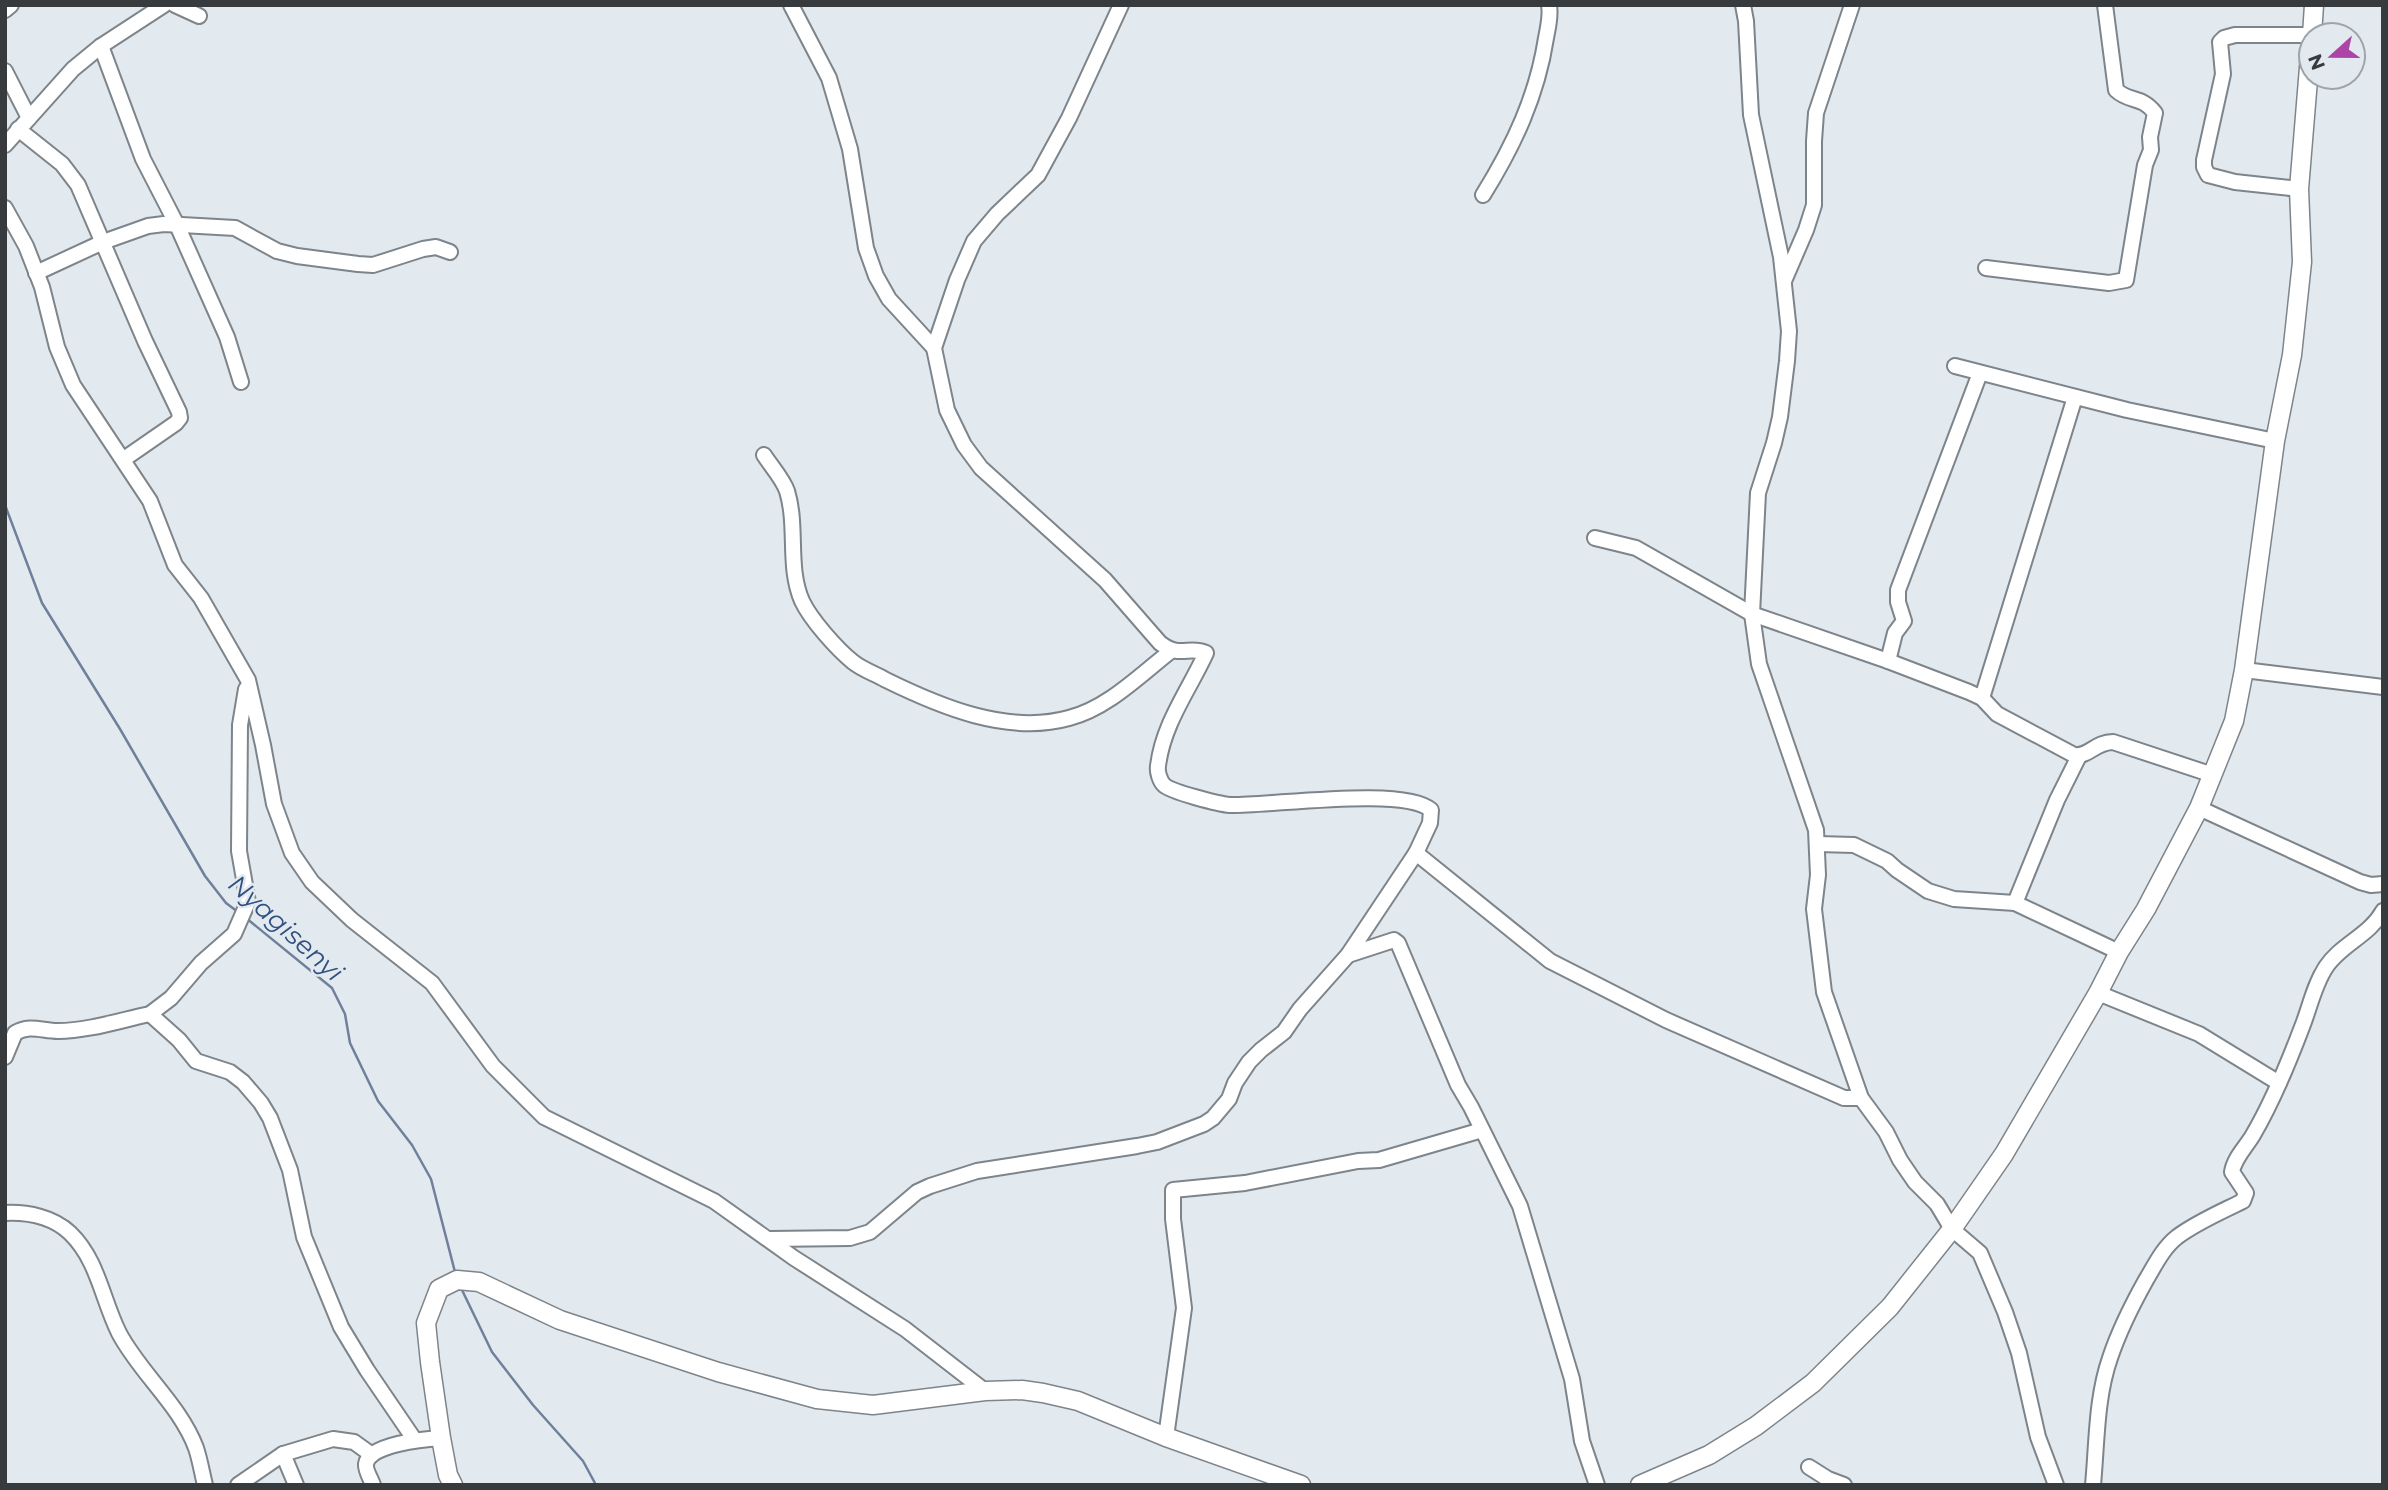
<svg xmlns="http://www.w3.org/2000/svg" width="2388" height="1490" viewBox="0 0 2388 1490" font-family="Montserrat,sans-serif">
<rect width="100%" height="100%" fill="#e2eaf0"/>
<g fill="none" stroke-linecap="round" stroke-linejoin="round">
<g stroke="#70809b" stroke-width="2.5">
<path d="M 5,505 L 42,603 L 120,729 L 205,876 L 226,903 L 238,912"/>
<path d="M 246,918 L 332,988 L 345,1014 L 350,1043 L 378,1101 L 412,1145 L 431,1179 L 455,1272"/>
<path d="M 461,1288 L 492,1352 L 533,1405 L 583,1461 L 596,1485"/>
</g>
<defs>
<g id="minor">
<path d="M 175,5 L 199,16"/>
<path d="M 791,5 L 829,78 L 850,149 L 866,248 L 876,276 L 889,299 L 934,348"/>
<path d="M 1121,5 L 1069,118 L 1038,175 L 997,214 L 974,241 L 957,280 L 934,348 L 947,410 L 964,445 L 981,468 L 1105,580 L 1160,643 C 1181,659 1188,645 1206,653 C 1189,690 1163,724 1158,766 C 1157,772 1160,781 1164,785 C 1171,792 1219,804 1230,805 C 1270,806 1405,786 1431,810 L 1430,823 L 1416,853 L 1550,961 L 1666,1020 L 1844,1098 L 1861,1098"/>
<path d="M 1743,5 L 1746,21 L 1751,115 L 1781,257 L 1789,331 L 1787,361 L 1780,417 L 1774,443 L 1758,493 L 1752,614 L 1759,664 L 1816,830 L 1818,875 L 1814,909 L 1824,992 L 1861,1098 L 1886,1132 L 1900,1160 L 1915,1182 L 1937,1204 L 1952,1229 L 1980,1253 L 2005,1312 L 2019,1353 L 2038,1437 L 2056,1485"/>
<path d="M 5,10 L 11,5"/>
<path d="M 101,46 L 143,159 L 177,225 L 227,337 L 241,382"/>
<path d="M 5,71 L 29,118"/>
<path d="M 18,129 L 62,164 L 78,185 L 145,341 L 179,412 L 180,418 L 176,423 L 124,459"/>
<path d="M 5,145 L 73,69 L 101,46 L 164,5"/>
<path d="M 2299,189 L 2235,182 L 2208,175 L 2204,167 L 2204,160 L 2223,74 L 2220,42 L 2224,38 L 2235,35 L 2311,35"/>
<path d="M 1483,195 C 1514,145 1537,96 1546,38 C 1548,27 1551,16 1549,5"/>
<path d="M 5,208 L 26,246 L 42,287 L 57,347 L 73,385 L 150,501 L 175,565 L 201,598 L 248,680 L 263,745 L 274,804 L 292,853 L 312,882 L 352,920 L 432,983 L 493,1066 L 544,1117 L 714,1201 L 794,1258 L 905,1329 L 985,1391"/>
<path d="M 1986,268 L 2109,283 L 2126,280 L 2145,165 L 2151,150 L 2150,137 L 2155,113 C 2141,95 2130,103 2116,90 L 2105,5"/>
<path d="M 36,273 L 103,242 L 148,226 L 164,224 L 235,228 L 277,251 L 297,256 L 358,264 L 373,265 L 423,249 L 436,247 L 450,252"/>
<path d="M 1784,281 L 1806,230 L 1814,205 L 1814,141 L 1816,113 L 1852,5"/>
<path d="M 1955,366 L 2127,410 L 2275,441"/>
<path d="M 764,455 C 771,466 783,479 787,491 C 798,527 787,567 802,601 C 811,620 837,649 853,662 C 863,670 876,674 886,680 C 941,707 1008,735 1069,718 C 1108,708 1140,675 1171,651"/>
<path d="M 1595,538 L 1636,548 L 1752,614 L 1888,661 L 1969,692 L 1982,698 L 1997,714 L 2074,755 C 2089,757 2095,742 2113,742 L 2213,775"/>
<path d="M 1888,661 L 1895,633 L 1904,621 L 1898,602 L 1898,590 L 1980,373"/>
<path d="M 2244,670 L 2383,687"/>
<path d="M 1982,698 L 2075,397"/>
<path d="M 2199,808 L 2360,882 L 2371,885 L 2383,884"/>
<path d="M 1818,844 L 1854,845 L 1887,861 L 1897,870 L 1928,891 L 1954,899 L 2015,903 L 2119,952"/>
<path d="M 2015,903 L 2057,800 L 2079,756"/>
<path d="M 1348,955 L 1416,853"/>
<path d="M 2098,993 L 2199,1034 L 2279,1083"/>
<path d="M 150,1014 L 179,1040 L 196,1061 L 230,1072 L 243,1082 L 261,1103 L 270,1118 L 290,1170 L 304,1237 L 341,1327 L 367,1370 L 414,1439"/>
<path d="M 5,1057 L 15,1033 C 30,1024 42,1031 58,1031 C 88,1031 121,1020 150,1014 L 171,998 L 201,963 L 234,934 L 248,902 L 239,851 L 240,725 L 246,689"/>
<path d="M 5,1213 C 28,1212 53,1217 70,1233 C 98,1260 102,1299 119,1333 C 140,1373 180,1405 196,1448 C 200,1460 202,1473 205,1485"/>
<path d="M 770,1239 L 850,1238 L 870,1232 L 917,1192 L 930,1186 L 977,1171 L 1137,1146 L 1157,1142 L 1204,1124 L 1213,1118 L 1229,1099 L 1235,1083 L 1249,1062 L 1261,1050 L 1284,1032 L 1300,1009 L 1348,955 L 1394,940 L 1398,943 L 1458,1085 L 1471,1107 L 1520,1206 L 1572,1379 L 1582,1441 L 1597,1485"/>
<path d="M 1166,1437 L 1184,1308 L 1173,1219 L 1173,1190 L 1245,1183 L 1358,1161 L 1379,1160 L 1482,1130"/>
<path d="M 283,1454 L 296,1485"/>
<path d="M 1809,1467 L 1828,1479 L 1844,1485"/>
<path d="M 238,1485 L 283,1454 L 333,1439 L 354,1442 L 372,1455"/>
<path d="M 373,1485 C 371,1479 365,1470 366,1464 C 369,1444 425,1439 441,1438"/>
<path d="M 2093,1485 C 2097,1443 2096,1398 2110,1358 C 2119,1331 2132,1305 2146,1280 C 2155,1265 2163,1248 2177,1237 C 2197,1222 2221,1212 2243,1201 L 2246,1193 L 2232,1172 C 2234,1158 2246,1147 2253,1135 C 2273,1101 2288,1064 2302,1027 C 2310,1007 2314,985 2326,967 C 2340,945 2370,935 2383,911"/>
</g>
<g id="major">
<path d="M 2312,35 L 2314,5"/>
<path d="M 453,1485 L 448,1475 L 441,1438 L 430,1362 L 426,1323 L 439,1289 L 457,1280 L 479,1282 L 560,1320 L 718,1372 L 817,1399 L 873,1405 L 985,1391 L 1022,1390 L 1043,1393 L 1078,1401 L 1166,1437 L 1301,1485"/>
<path d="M 1640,1485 L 1709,1455 L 1756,1426 L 1813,1383 L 1890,1307 L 1952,1229 L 2004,1154 L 2098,993 L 2119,952 L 2146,909 L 2199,808 L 2234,721 L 2244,670 L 2275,441 L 2292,355 L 2302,262 L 2299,189 L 2311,43"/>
</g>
</defs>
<use href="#minor" stroke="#7d848a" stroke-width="18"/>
<use href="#major" stroke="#7d848a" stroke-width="21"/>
<use href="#minor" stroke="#fff" stroke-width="14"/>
<use href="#major" stroke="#fff" stroke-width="18"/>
</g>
<g text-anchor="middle" stroke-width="5" stroke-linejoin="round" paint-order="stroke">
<g font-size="26" font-style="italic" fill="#325081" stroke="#e2eaf0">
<text transform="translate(286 928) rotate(42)" y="9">Nyagisenyi</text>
</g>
</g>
<rect width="2388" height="1490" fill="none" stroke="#383b3e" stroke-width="14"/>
<g transform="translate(2332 56) rotate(249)"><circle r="33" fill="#e2eaf0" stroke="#9ea4a9" stroke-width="2"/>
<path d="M0-5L12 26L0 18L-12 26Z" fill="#ad45a7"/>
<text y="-10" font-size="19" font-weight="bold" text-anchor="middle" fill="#383b3e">N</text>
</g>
</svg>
